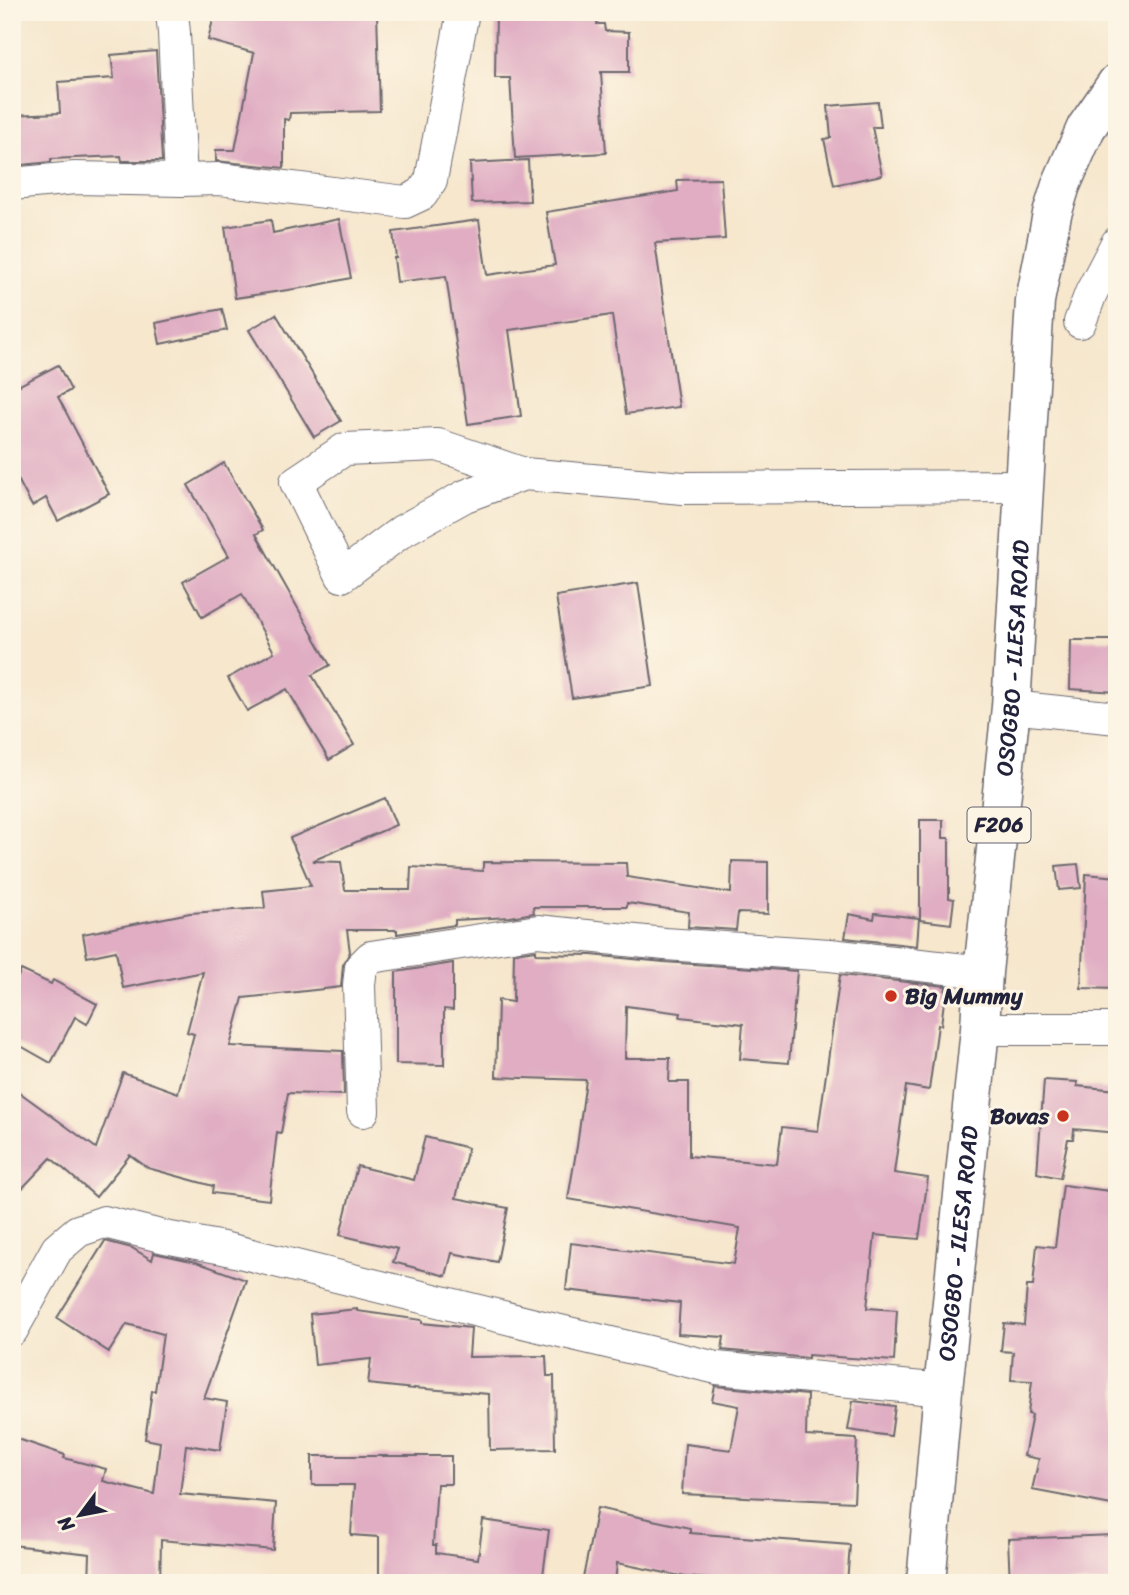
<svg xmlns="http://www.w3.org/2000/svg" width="1129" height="1595" viewBox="0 0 1129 1595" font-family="Sriracha,sans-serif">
<rect width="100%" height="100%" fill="#fcf5e5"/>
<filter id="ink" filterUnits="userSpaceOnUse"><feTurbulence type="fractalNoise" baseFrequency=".0143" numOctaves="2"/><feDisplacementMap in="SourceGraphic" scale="14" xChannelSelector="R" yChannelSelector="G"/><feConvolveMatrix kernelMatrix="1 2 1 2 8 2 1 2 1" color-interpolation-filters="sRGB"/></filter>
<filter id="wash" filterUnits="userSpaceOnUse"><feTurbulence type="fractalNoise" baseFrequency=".00686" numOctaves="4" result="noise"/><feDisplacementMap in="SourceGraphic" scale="28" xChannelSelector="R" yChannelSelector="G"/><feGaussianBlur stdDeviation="1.57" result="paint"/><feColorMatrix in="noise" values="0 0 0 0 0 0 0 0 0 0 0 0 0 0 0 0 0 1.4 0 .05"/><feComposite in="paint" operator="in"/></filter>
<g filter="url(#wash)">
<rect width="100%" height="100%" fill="#f6e7cd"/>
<g id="blocks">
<g fill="#e0adc3">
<path d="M 215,12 L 377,12 L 380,111 L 290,113 L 289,120 L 284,119 L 284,168 L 216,161 L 216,150 L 235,150 L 254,53 L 208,40 Z"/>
<path d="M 496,12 L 599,12 L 597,24 L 604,24 L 605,31 L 629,32 L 629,72 L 601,72 L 606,153 L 515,158 L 510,78 L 495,78 Z"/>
<path d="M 156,51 L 162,161 L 122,161 L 121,156 L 51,159 L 51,162 L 12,166 L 12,115 L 60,113 L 58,82 L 114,78 L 111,55 Z"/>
<path d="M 878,102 L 881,127 L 872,127 L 882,175 L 834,185 L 824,139 L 831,138 L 828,106 Z"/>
<path d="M 528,160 L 530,201 L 472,203 L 470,163 Z"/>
<path d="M 721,179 L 725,239 L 655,243 L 679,407 L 626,414 L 612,315 L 509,330 L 521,416 L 468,424 L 446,276 L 397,282 L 394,258 L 396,258 L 393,232 L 479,220 L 487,275 L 555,265 L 546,212 L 678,191 L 677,180 Z"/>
<path d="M 339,219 L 351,278 L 308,287 L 235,298 L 225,227 L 271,220 L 273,233 Z"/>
<path d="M 222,309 L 227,330 L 160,344 L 156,323 Z"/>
<path d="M 276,314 L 341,421 L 314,437 L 249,330 Z"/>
<path d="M 58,365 L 71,390 L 58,397 L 109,494 L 58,521 L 46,498 L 32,506 L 12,468 L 12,389 Z"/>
<path d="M 224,463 L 263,530 L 256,534 L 330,665 L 312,675 L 354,745 L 329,760 L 287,689 L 247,711 L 228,678 L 274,652 L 242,594 L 202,617 L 183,582 L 229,556 L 188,485 Z"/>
<path d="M 638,583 L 653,686 L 572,698 L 556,596 Z"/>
<path d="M 1071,640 L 1117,640 L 1117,692 L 1070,689 Z"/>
<path d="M 385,798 L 396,825 L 312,861 L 341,862 L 345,890 L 410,890 L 411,867 L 483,871 L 483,862 L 626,863 L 627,877 L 731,893 L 732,861 L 768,862 L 768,914 L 738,913 L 736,930 L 688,927 L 689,912 L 627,903 L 627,907 L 533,907 L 534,913 L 510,917 L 455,920 L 455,925 L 397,934 L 397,930 L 347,930 L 350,952 L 343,965 L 341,987 L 243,998 L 230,1046 L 343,1051 L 344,1095 L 288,1093 L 281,1133 L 277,1132 L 269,1200 L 212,1193 L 213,1186 L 148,1168 L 130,1155 L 96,1197 L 51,1158 L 12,1199 L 12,1087 L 96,1148 L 123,1073 L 178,1093 L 194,1034 L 187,1032 L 203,972 L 123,988 L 116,951 L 87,957 L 83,934 L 190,913 L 265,908 L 263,891 L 311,886 L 290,838 Z"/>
<path d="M 920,820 L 943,820 L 943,838 L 949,838 L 949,898 L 954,899 L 951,924 L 920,920 Z"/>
<path d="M 1078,864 L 1081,888 L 1059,890 L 1056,866 Z"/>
<path d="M 1086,874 L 1117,877 L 1117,989 L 1081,988 Z"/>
<path d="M 875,913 L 919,918 L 917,946 L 845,938 L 849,914 L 874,919 Z"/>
<path d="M 536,950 L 536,954 L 591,955 L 664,962 L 797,971 L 789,1063 L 740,1059 L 743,1024 L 680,1017 L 681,1013 L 626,1006 L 625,1058 L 670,1058 L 669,1082 L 689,1082 L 689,1156 L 777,1164 L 782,1127 L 818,1131 L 840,975 L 946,986 L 941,1025 L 938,1025 L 929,1090 L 906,1086 L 894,1173 L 928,1178 L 919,1239 L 875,1235 L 867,1308 L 897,1310 L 894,1361 L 808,1355 L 808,1358 L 722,1350 L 724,1337 L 678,1334 L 680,1303 L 566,1290 L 571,1243 L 734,1264 L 740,1228 L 568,1199 L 577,1146 L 586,1080 L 496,1077 L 498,1000 L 513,1002 L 514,953 Z"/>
<path d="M 453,963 L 453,1010 L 444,1009 L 444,1065 L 396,1064 L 396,972 Z"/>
<path d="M 21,970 L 51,984 L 53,980 L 97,1004 L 87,1024 L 75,1017 L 51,1063 L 12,1041 L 12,990 Z"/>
<path d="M 1044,1080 L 1078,1082 L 1077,1086 L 1117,1090 L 1117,1133 L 1074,1129 L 1073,1139 L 1068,1139 L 1060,1178 L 1037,1173 Z"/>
<path d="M 425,1137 L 468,1148 L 456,1198 L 508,1208 L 497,1262 L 452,1253 L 446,1276 L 393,1262 L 398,1249 L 340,1235 L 357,1166 L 414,1180 Z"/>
<path d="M 1063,1185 L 1117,1192 L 1117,1506 L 1032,1490 L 1039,1459 L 1024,1456 L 1032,1415 L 1028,1414 L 1032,1381 L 1011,1380 L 1013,1352 L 1001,1351 L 1004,1323 L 1024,1325 L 1027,1286 L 1033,1286 L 1037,1245 L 1055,1247 Z"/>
<path d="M 105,1241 L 132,1248 L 152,1260 L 154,1253 L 196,1262 L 246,1280 L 204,1398 L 227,1402 L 220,1450 L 186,1445 L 180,1494 L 276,1503 L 273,1550 L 161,1540 L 160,1583 L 89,1583 L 90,1554 L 12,1545 L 12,1437 L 65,1455 L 64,1458 L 106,1469 L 103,1481 L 154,1494 L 160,1442 L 145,1439 L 152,1391 L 155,1391 L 163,1334 L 127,1324 L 109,1352 L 57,1318 Z"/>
<path d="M 357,1309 L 357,1311 L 422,1320 L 422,1323 L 471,1328 L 469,1357 L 546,1356 L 547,1376 L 554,1376 L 555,1449 L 490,1450 L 489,1394 L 414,1388 L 414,1389 L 368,1384 L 371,1359 L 315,1365 L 310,1314 Z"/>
<path d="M 715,1386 L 807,1395 L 806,1436 L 857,1439 L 854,1502 L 682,1494 L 685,1444 L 731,1450 L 739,1406 L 712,1401 Z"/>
<path d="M 853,1401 L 895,1406 L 891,1436 L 848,1430 Z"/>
<path d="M 312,1456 L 451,1456 L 451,1484 L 437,1484 L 433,1545 L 436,1545 L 436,1553 L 478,1559 L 483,1520 L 549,1530 L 542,1583 L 472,1583 L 436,1578 L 436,1583 L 379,1583 L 379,1537 L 351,1535 L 354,1485 L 312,1485 Z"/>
<path d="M 597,1508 L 690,1528 L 690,1533 L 850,1545 L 847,1583 L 757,1583 L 685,1577 L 617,1563 L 615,1583 L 582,1583 Z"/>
<path d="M 1114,1535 L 1111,1554 L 1117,1555 L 1117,1583 L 1010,1583 L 1008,1539 Z"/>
</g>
</g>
</g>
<g filter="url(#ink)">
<use href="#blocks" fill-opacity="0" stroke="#6c676e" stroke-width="2"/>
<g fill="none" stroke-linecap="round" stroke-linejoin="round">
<defs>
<g id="street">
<path d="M 172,12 L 174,33 L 181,180"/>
<path d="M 12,184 L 75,178 L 181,180 L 220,179 L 405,202 L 422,194 L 431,180 L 463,12"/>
<path d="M 1080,322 L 1091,293 L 1117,243"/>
<path d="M 524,474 L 465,496 L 402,531 L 342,576 L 296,482 L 345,449 L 438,445 L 524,474 L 683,488 L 1024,486"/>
<path d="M 1011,707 L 1117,718"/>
<path d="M 980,1029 L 1117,1029"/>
<path d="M 363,1111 L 359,985 L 361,967 L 371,957 L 538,931 L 665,944 L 830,955 L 983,972"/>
<path d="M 12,1330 L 57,1249 L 78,1231 L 104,1222 L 165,1237 L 223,1248 L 539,1326 L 717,1368 L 943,1390"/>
</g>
<g id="primary">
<path id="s1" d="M 926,1583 L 943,1390 L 980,1029 L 983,972 L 1011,707 L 1035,301 L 1052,214 L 1061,185 L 1086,128 L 1117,83"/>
</g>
</defs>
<use href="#street" stroke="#6c676e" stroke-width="34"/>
<use href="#primary" stroke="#6c676e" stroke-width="41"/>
<use href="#street" stroke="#fff" stroke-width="32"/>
<use href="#primary" stroke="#fff" stroke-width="38"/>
</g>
</g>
<g fill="#c8321e" stroke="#fcf5e5" stroke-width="2.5">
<circle cx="891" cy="996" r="7"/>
<circle cx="1063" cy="1116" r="7"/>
</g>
<g text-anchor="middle" stroke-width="6" stroke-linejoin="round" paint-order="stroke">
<rect fill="#fcf5e5" stroke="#63616e" stroke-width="2" x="967.5" y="807.5" width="63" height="35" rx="5"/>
<g font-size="21" font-weight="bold" fill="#22223b">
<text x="999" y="832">F206</text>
</g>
<g font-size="23" fill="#22223b" stroke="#fcf5e5">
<text dy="8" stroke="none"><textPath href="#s1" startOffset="929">OSOGBO - ILESA ROAD</textPath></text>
<text dy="8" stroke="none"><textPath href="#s1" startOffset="341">OSOGBO - ILESA ROAD</textPath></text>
</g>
<g font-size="23" font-weight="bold" fill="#22223b" stroke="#fcf5e5" text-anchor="start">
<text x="905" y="1004">Big Mummy</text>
<text x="1049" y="1124" text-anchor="end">Bovas</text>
</g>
</g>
<rect width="1129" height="1595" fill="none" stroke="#fcf5e5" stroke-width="42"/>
<g transform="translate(80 1515) rotate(238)" stroke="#fcf5e5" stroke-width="5" paint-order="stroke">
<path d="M0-5L12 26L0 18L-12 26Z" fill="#22223b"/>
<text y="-10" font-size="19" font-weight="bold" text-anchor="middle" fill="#22223b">N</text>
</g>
</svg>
